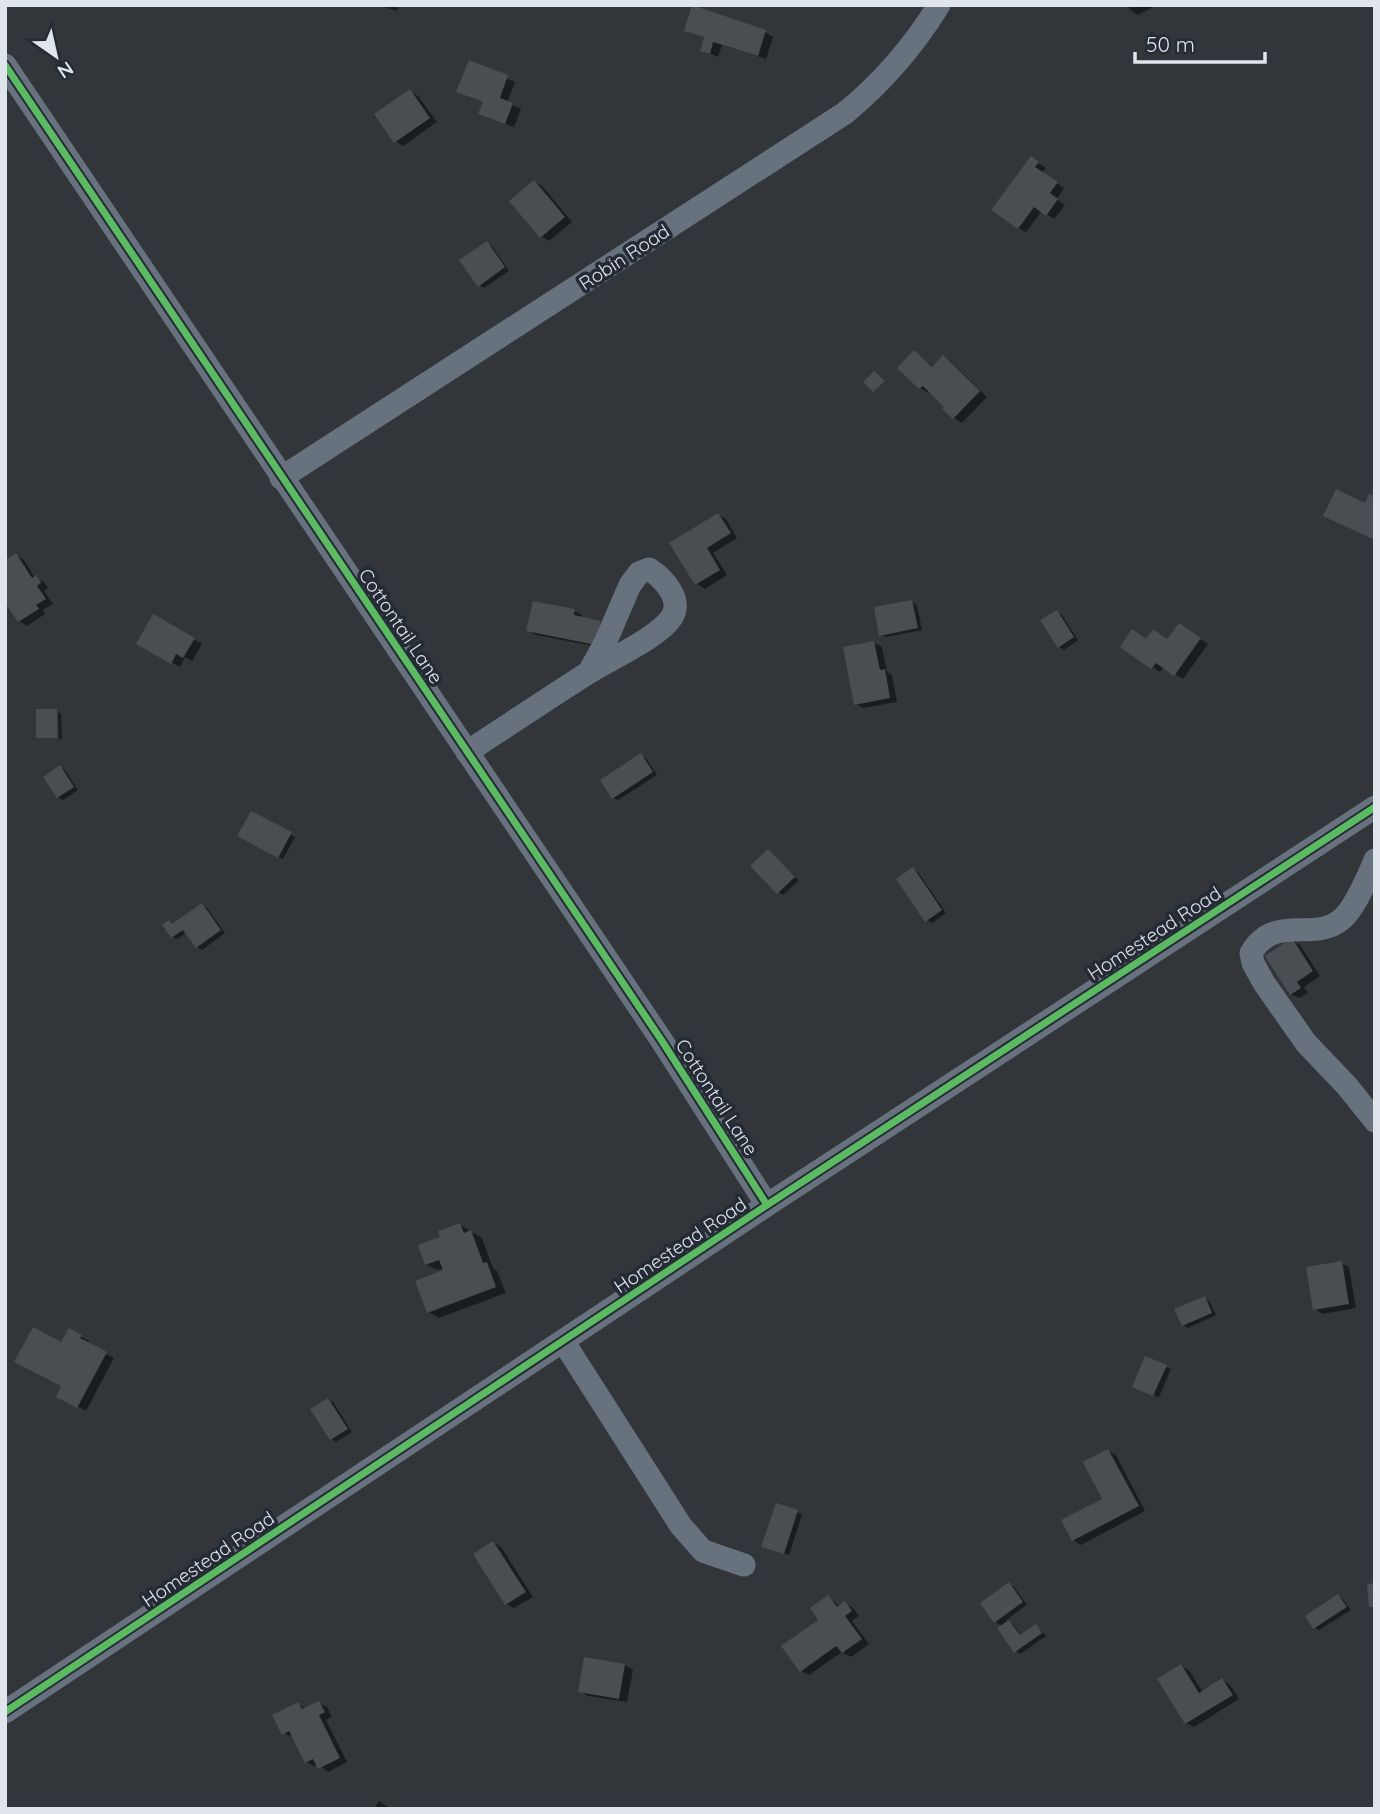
<svg xmlns="http://www.w3.org/2000/svg" width="1380" height="1814" viewBox="0 0 1380 1814" font-family="Quicksand,sans-serif">
<rect width="100%" height="100%" fill="#32363b"/>
<g fill="#0007">
<path d="M 377,5 L 399,5 L 397,11 Z"/>
<path d="M 1128,5 L 1157,5 L 1138,15 L 1130,10 Z"/>
<path d="M 687,30 L 765,32 L 773,37 L 766,59 L 722,45 L 718,57 L 702,50 L 706,38 Z"/>
<path d="M 470,63 L 515,82 L 507,103 L 521,109 L 514,127 L 488,118 L 485,103 L 466,96 Z"/>
<path d="M 410,91 L 418,96 L 437,122 L 403,146 L 395,141 Z"/>
<path d="M 1031,158 L 1046,168 L 1042,172 L 1064,188 L 1057,199 L 1065,205 L 1054,219 L 1042,211 L 1026,232 L 1018,228 Z"/>
<path d="M 535,182 L 542,186 L 572,222 L 549,241 L 541,236 Z"/>
<path d="M 487,243 L 492,246 L 509,271 L 484,288 L 479,285 Z"/>
<path d="M 915,352 L 933,367 L 943,357 L 951,362 L 987,397 L 962,423 L 954,418 L 946,407 L 930,391 L 928,393 L 920,388 Z"/>
<path d="M 718,515 L 726,519 L 737,538 L 713,553 L 727,575 L 705,589 L 697,584 L 672,543 Z"/>
<path d="M 16,555 L 24,560 L 35,578 L 44,582 L 48,588 L 44,591 L 53,604 L 43,610 L 45,614 L 27,626 L 19,621 Z"/>
<path d="M 912,602 L 917,605 L 922,630 L 886,637 L 881,635 Z"/>
<path d="M 574,611 L 582,615 L 582,618 L 601,622 L 609,627 L 604,648 L 536,635 L 528,630 Z"/>
<path d="M 1057,612 L 1062,615 L 1078,640 L 1064,650 L 1059,647 Z"/>
<path d="M 154,617 L 202,644 L 192,661 L 185,657 L 180,667 L 139,643 Z"/>
<path d="M 1187,630 L 1208,644 L 1183,679 L 1164,667 L 1160,672 L 1122,646 L 1147,641 L 1168,641 Z"/>
<path d="M 874,643 L 882,647 L 887,672 L 892,675 L 897,702 L 863,708 L 855,704 Z"/>
<path d="M 58,712 L 61,714 L 62,739 L 59,739 Z"/>
<path d="M 641,755 L 646,758 L 657,775 L 618,800 L 613,798 Z"/>
<path d="M 60,767 L 65,770 L 78,790 L 63,800 L 58,797 Z"/>
<path d="M 252,813 L 295,837 L 283,859 L 239,836 Z"/>
<path d="M 768,851 L 799,880 L 783,895 L 778,892 Z"/>
<path d="M 913,870 L 918,872 L 946,913 L 932,923 L 927,920 Z"/>
<path d="M 202,905 L 207,908 L 225,933 L 202,950 L 197,947 L 187,932 L 177,939 L 172,937 L 169,922 L 174,925 Z"/>
<path d="M 1292,940 L 1300,945 L 1320,976 L 1304,987 L 1308,993 L 1299,998 L 1291,994 Z"/>
<path d="M 460,1225 L 482,1238 L 493,1268 L 497,1271 L 506,1293 L 439,1318 L 428,1312 L 445,1271 L 444,1268 L 437,1270 L 426,1264 L 442,1238 Z"/>
<path d="M 1341,1263 L 1349,1267 L 1356,1308 L 1323,1314 L 1315,1309 Z"/>
<path d="M 1205,1298 L 1209,1301 L 1216,1315 L 1188,1328 L 1183,1325 Z"/>
<path d="M 69,1330 L 89,1341 L 87,1344 L 114,1358 L 86,1411 L 58,1396 L 63,1386 Z"/>
<path d="M 1166,1367 L 1171,1369 L 1159,1397 L 1139,1389 Z"/>
<path d="M 328,1400 L 333,1402 L 352,1432 L 336,1442 L 332,1439 Z"/>
<path d="M 1108,1451 L 1116,1455 L 1145,1511 L 1081,1545 L 1073,1540 L 1104,1499 Z"/>
<path d="M 797,1512 L 802,1515 L 789,1555 L 768,1549 Z"/>
<path d="M 494,1543 L 501,1547 L 533,1597 L 514,1608 L 506,1604 Z"/>
<path d="M 1009,1584 L 1014,1587 L 1027,1605 L 1006,1620 L 1014,1625 L 1022,1636 L 1036,1626 L 1046,1636 L 1020,1654 L 1015,1651 L 1003,1626 L 995,1622 Z"/>
<path d="M 1338,1596 L 1343,1599 L 1351,1610 L 1319,1630 L 1314,1627 Z"/>
<path d="M 828,1597 L 840,1607 L 845,1603 L 853,1608 L 859,1616 L 852,1621 L 869,1644 L 851,1657 L 842,1652 L 809,1675 L 801,1671 Z"/>
<path d="M 586,1659 L 625,1665 L 633,1670 L 627,1702 L 588,1696 L 580,1691 Z"/>
<path d="M 1181,1666 L 1189,1670 L 1203,1693 L 1223,1680 L 1230,1685 L 1239,1699 L 1194,1727 L 1186,1723 Z"/>
<path d="M 319,1703 L 327,1707 L 332,1717 L 326,1720 L 347,1762 L 328,1772 L 318,1764 L 314,1766 L 306,1762 L 293,1737 L 284,1733 L 298,1704 L 307,1709 Z"/>
<path d="M 379,1801 L 383,1804 L 392,1809 L 374,1809 Z"/>
</g>
<g fill="#4a4e52">
<path d="M 692,5 L 766,30 L 758,56 L 713,42 L 710,54 L 700,51 L 704,37 L 684,31 Z"/>
<path d="M 469,60 L 508,75 L 500,98 L 513,103 L 505,124 L 478,114 L 483,102 L 456,92 Z"/>
<path d="M 410,89 L 430,118 L 394,143 L 374,114 Z"/>
<path d="M 1031,156 L 1039,162 L 1035,167 L 1058,182 L 1050,193 L 1058,199 L 1046,216 L 1034,207 L 1018,229 L 991,210 Z"/>
<path d="M 534,180 L 565,217 L 540,238 L 509,201 Z"/>
<path d="M 487,241 L 505,267 L 478,287 L 459,260 Z"/>
<path d="M 914,350 L 932,367 L 943,355 L 980,391 L 953,419 L 942,409 L 944,407 L 923,386 L 919,389 L 897,368 Z"/>
<path d="M 874,371 L 885,381 L 873,392 L 863,382 Z"/>
<path d="M 1336,489 L 1365,503 L 1369,494 L 1375,496 L 1375,540 L 1323,516 Z"/>
<path d="M 718,513 L 731,533 L 707,548 L 720,570 L 695,585 L 669,543 Z"/>
<path d="M 16,553 L 32,578 L 36,575 L 41,583 L 37,586 L 46,599 L 36,605 L 39,609 L 18,622 L 5,603 L 5,560 Z"/>
<path d="M 912,600 L 918,628 L 879,636 L 874,607 Z"/>
<path d="M 533,601 L 575,609 L 574,615 L 601,621 L 596,645 L 526,631 Z"/>
<path d="M 1057,610 L 1074,637 L 1058,648 L 1040,620 Z"/>
<path d="M 153,614 L 195,638 L 183,658 L 176,654 L 171,664 L 136,644 Z"/>
<path d="M 1179,623 L 1201,638 L 1174,676 L 1156,663 L 1151,669 L 1120,647 L 1132,629 L 1146,639 L 1153,629 L 1167,639 Z"/>
<path d="M 874,641 L 880,670 L 885,669 L 890,698 L 854,705 L 843,647 Z"/>
<rect x="36" y="709" width="21" height="29"/>
<path d="M 641,753 L 653,772 L 612,799 L 600,780 Z"/>
<path d="M 60,765 L 74,787 L 57,798 L 43,777 Z"/>
<path d="M 251,811 L 292,832 L 278,858 L 237,836 Z"/>
<path d="M 768,849 L 795,877 L 777,894 L 750,866 Z"/>
<path d="M 913,867 L 942,910 L 925,922 L 896,879 Z"/>
<path d="M 202,903 L 221,930 L 196,948 L 183,930 L 171,938 L 162,925 L 169,920 L 172,924 Z"/>
<path d="M 1292,938 L 1313,971 L 1297,982 L 1301,988 L 1290,995 L 1265,956 Z"/>
<path d="M 460,1223 L 464,1233 L 471,1230 L 483,1263 L 487,1262 L 496,1287 L 427,1313 L 415,1281 L 443,1270 L 439,1260 L 425,1265 L 418,1245 L 440,1237 L 438,1231 Z"/>
<path d="M 1342,1261 L 1349,1304 L 1313,1310 L 1306,1267 Z"/>
<path d="M 1205,1296 L 1212,1313 L 1182,1326 L 1174,1309 Z"/>
<path d="M 33,1327 L 61,1342 L 69,1328 L 82,1335 L 80,1338 L 107,1352 L 77,1408 L 56,1397 L 61,1386 L 14,1362 Z"/>
<path d="M 1145,1356 L 1167,1365 L 1153,1396 L 1132,1387 Z"/>
<path d="M 328,1398 L 348,1429 L 330,1440 L 310,1409 Z"/>
<path d="M 1108,1449 L 1139,1506 L 1072,1541 L 1061,1520 L 1102,1499 L 1083,1462 Z"/>
<path d="M 776,1503 L 798,1510 L 784,1554 L 761,1547 Z"/>
<path d="M 493,1541 L 526,1592 L 505,1605 L 473,1554 Z"/>
<path d="M 1009,1582 L 1023,1602 L 994,1623 L 980,1603 Z"/>
<path d="M 1375,1583 L 1375,1607 L 1369,1607 L 1367,1584 Z"/>
<path d="M 1338,1594 L 1347,1607 L 1313,1629 L 1305,1616 Z"/>
<path d="M 828,1595 L 837,1607 L 845,1601 L 852,1611 L 845,1616 L 862,1639 L 842,1653 L 836,1646 L 800,1672 L 781,1646 L 818,1620 L 810,1608 Z"/>
<path d="M 1009,1620 L 1020,1635 L 1036,1624 L 1042,1633 L 1014,1653 L 997,1628 Z"/>
<path d="M 584,1657 L 625,1664 L 619,1699 L 578,1692 Z"/>
<path d="M 1181,1664 L 1199,1693 L 1222,1678 L 1233,1695 L 1185,1724 L 1157,1679 Z"/>
<path d="M 319,1701 L 325,1712 L 319,1715 L 340,1758 L 318,1769 L 313,1759 L 305,1763 L 289,1731 L 282,1735 L 272,1715 L 298,1702 L 302,1709 Z"/>
</g>
<g fill="none" stroke-linecap="round" stroke-linejoin="round">
<g stroke="#68727e" stroke-width="23">
<path d="M 5,65 L 662,1041 L 767,1205"/>
<path d="M 281,478 L 845,113 C 883,82 913,47 939,5"/>
<path d="M 467,752 C 507,726 547,699 588,673 C 610,659 658,638 672,617 C 683,599 663,578 649,569 L 639,573 L 630,585 L 605,643 L 589,672"/>
<path d="M 1375,860 C 1369,875 1355,907 1343,918 C 1315,944 1275,912 1251,953 L 1253,963 L 1264,983 L 1306,1043 L 1347,1086 L 1375,1121"/>
<path d="M 563,1341 L 681,1526 L 703,1551 L 744,1565"/>
<path d="M 5,1712 L 767,1205 L 1375,807"/>
</g>
<defs>
<g id="cycleway">
<path d="M 5,65 L 662,1041 L 767,1205"/>
<path d="M 5,1712 L 767,1205 L 1375,807"/>
</g>
</defs>
<use href="#cycleway" stroke="#242b35" stroke-width="11"/>
<use href="#cycleway" stroke="#5cba63" stroke-width="7"/>
</g>
<g text-anchor="middle" stroke-width="7" stroke-linejoin="round" paint-order="stroke">
<g font-size="19" fill="#e0e5eb" stroke="#242b35">
<text transform="translate(624 257) rotate(-33)" y="7">Robin Road</text>
<text transform="translate(401 626) rotate(56)" y="7">Cottontail Lane</text>
<text transform="translate(1154 933) rotate(-33)" y="7">Homestead Road</text>
<text transform="translate(717 1097) rotate(57)" y="7">Cottontail Lane</text>
<text transform="translate(680 1245) rotate(-34)" y="7">Homestead Road</text>
<text transform="translate(208 1559) rotate(-34)" y="7">Homestead Road</text>
</g>
</g>
<rect width="1380" height="1814" fill="none" stroke="#e0e5eb" stroke-width="14"/>
<g transform="translate(56 56) rotate(146)" stroke="#242b35" stroke-width="5" paint-order="stroke">
<path d="M0-5L12 26L0 18L-12 26Z" fill="#e0e5eb"/>
<text y="-10" font-size="19" font-weight="bold" text-anchor="middle" fill="#e0e5eb">N</text>
</g>
<path d="M1135 52v10h130v-10" fill="none" stroke="#e0e5eb" stroke-width="3.5"/>
<text x="1146" y="52" font-size="21" fill="#e0e5eb" stroke="#242b35" stroke-width="5" paint-order="stroke">50 m</text>
</svg>
